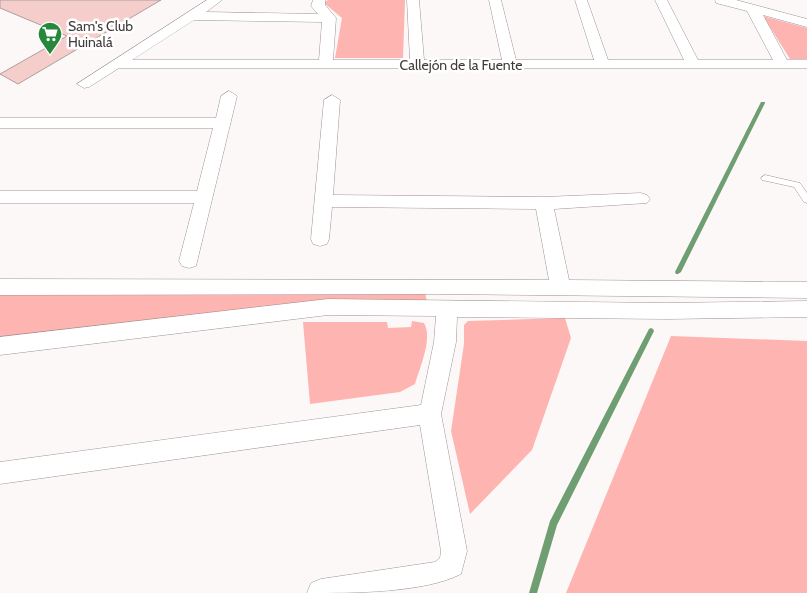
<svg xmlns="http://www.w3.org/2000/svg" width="807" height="593" viewBox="0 0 807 593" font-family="Cabin,sans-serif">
<rect width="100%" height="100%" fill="#fdf8f8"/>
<g fill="#feb4b0">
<path d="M 328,0 L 405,0 L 403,58 L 335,58 L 342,18 L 324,3 Z"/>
<path d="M 763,16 L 807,28 L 807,59 L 790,59 Z"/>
<path d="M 425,292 L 427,302 L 0,338 L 0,293 Z"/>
<path d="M 565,318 L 571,338 L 532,450 L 470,514 L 451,431 L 464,344 L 464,325 L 468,321 Z"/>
<path d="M 412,321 L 424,323 C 433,338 420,367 415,384 L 400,392 L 310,404 L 303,322 L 387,322 L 388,328 L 411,327 Z"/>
<path d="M 671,336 L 807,341 L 807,593 L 566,593 Z"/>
</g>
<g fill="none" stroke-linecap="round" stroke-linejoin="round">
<g fill="#6e9e71" fill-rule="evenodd">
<path d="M 761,102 L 765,102 L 765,103 L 681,272 L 678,274 L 676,274 L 675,272 Z"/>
<path d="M 651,328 L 653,329 L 654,331 L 557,525 L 537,593 L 529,593 L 550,521 L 649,329 Z"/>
</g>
</g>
<path fill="#f5cdca" stroke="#ac9f9f" d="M 0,0 L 161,0 L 18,84 L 0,74 L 67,36 L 0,8 Z"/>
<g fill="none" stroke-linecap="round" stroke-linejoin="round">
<defs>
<path id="lane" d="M 765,175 L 800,183 L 807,193 L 807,203 L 804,202 L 794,187 L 762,180 L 761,178 Z"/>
<g id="street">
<path d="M 207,0 L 222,0 L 206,12 L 318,14 L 311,6 L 313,0 L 325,0 L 325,5 L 336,18 L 333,60 L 410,60 L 407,0 L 419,0 L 424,60 L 502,60 L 489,0 L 501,0 L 516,60 L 594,60 L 575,0 L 587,0 L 608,60 L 684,60 L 655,0 L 667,0 L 698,60 L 773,60 L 747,11 L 716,3 L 715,0 L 736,0 L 807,19 L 807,27 L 763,15 L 787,60 L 807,60 L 807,68 L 119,68 L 89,87 L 84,88 L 77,84 ZM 194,20 L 322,22 L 319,60 L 132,60 Z"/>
<path d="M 229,91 L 237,96 L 196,266 L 189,268 L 182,266 L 179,261 L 194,203 L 0,203 L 0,191 L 197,191 L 213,128 L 0,128 L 0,118 L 216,118 L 221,96 Z"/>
<path d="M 332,95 L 340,100 L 333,195 L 544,197 L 641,193 L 647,195 L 650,199 L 647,203 L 554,209 L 569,280 L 807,282 L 807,298 L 436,294 L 0,295 L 0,279 L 549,280 L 536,209 L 332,207 L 329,239 L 327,244 L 320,246 L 313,244 L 311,239 L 324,100 Z"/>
<path d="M 328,299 L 667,303 L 807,301 L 807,317 L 667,319 L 457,317 L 456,342 L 441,414 L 467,551 L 461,574 C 424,593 353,593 307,593 L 311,583 L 321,579 L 435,562 L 440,558 L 441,551 L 420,425 L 0,484 L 0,462 L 421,405 L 434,342 L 436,316 L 328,315 L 0,355 L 0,337 Z"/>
</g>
</defs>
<use href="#lane" stroke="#9f9392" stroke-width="1"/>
<use href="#street" stroke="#9f9392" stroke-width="1"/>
<use href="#lane" fill="#fff" fill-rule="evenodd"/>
<use href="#street" fill="#fff" fill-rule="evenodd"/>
</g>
<defs>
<symbol id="supermarket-pin" viewBox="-11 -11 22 30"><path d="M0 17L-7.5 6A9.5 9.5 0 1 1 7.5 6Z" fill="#27873a" stroke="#fff"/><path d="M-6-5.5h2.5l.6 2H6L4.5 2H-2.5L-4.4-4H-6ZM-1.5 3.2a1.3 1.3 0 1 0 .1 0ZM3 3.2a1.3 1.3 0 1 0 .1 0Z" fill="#fff"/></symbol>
</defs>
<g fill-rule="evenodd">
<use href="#supermarket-pin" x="36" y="20" width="28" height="38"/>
</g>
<g text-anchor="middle" stroke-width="5" stroke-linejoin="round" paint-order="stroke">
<g font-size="14" fill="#403b3a" stroke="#fff" text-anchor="start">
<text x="68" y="31">Sam's Club<tspan x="68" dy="16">Huinalá</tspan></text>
</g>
<g font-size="14" fill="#403b3a" stroke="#fff">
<text x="461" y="70">Callejón de la Fuente</text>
</g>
</g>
</svg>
